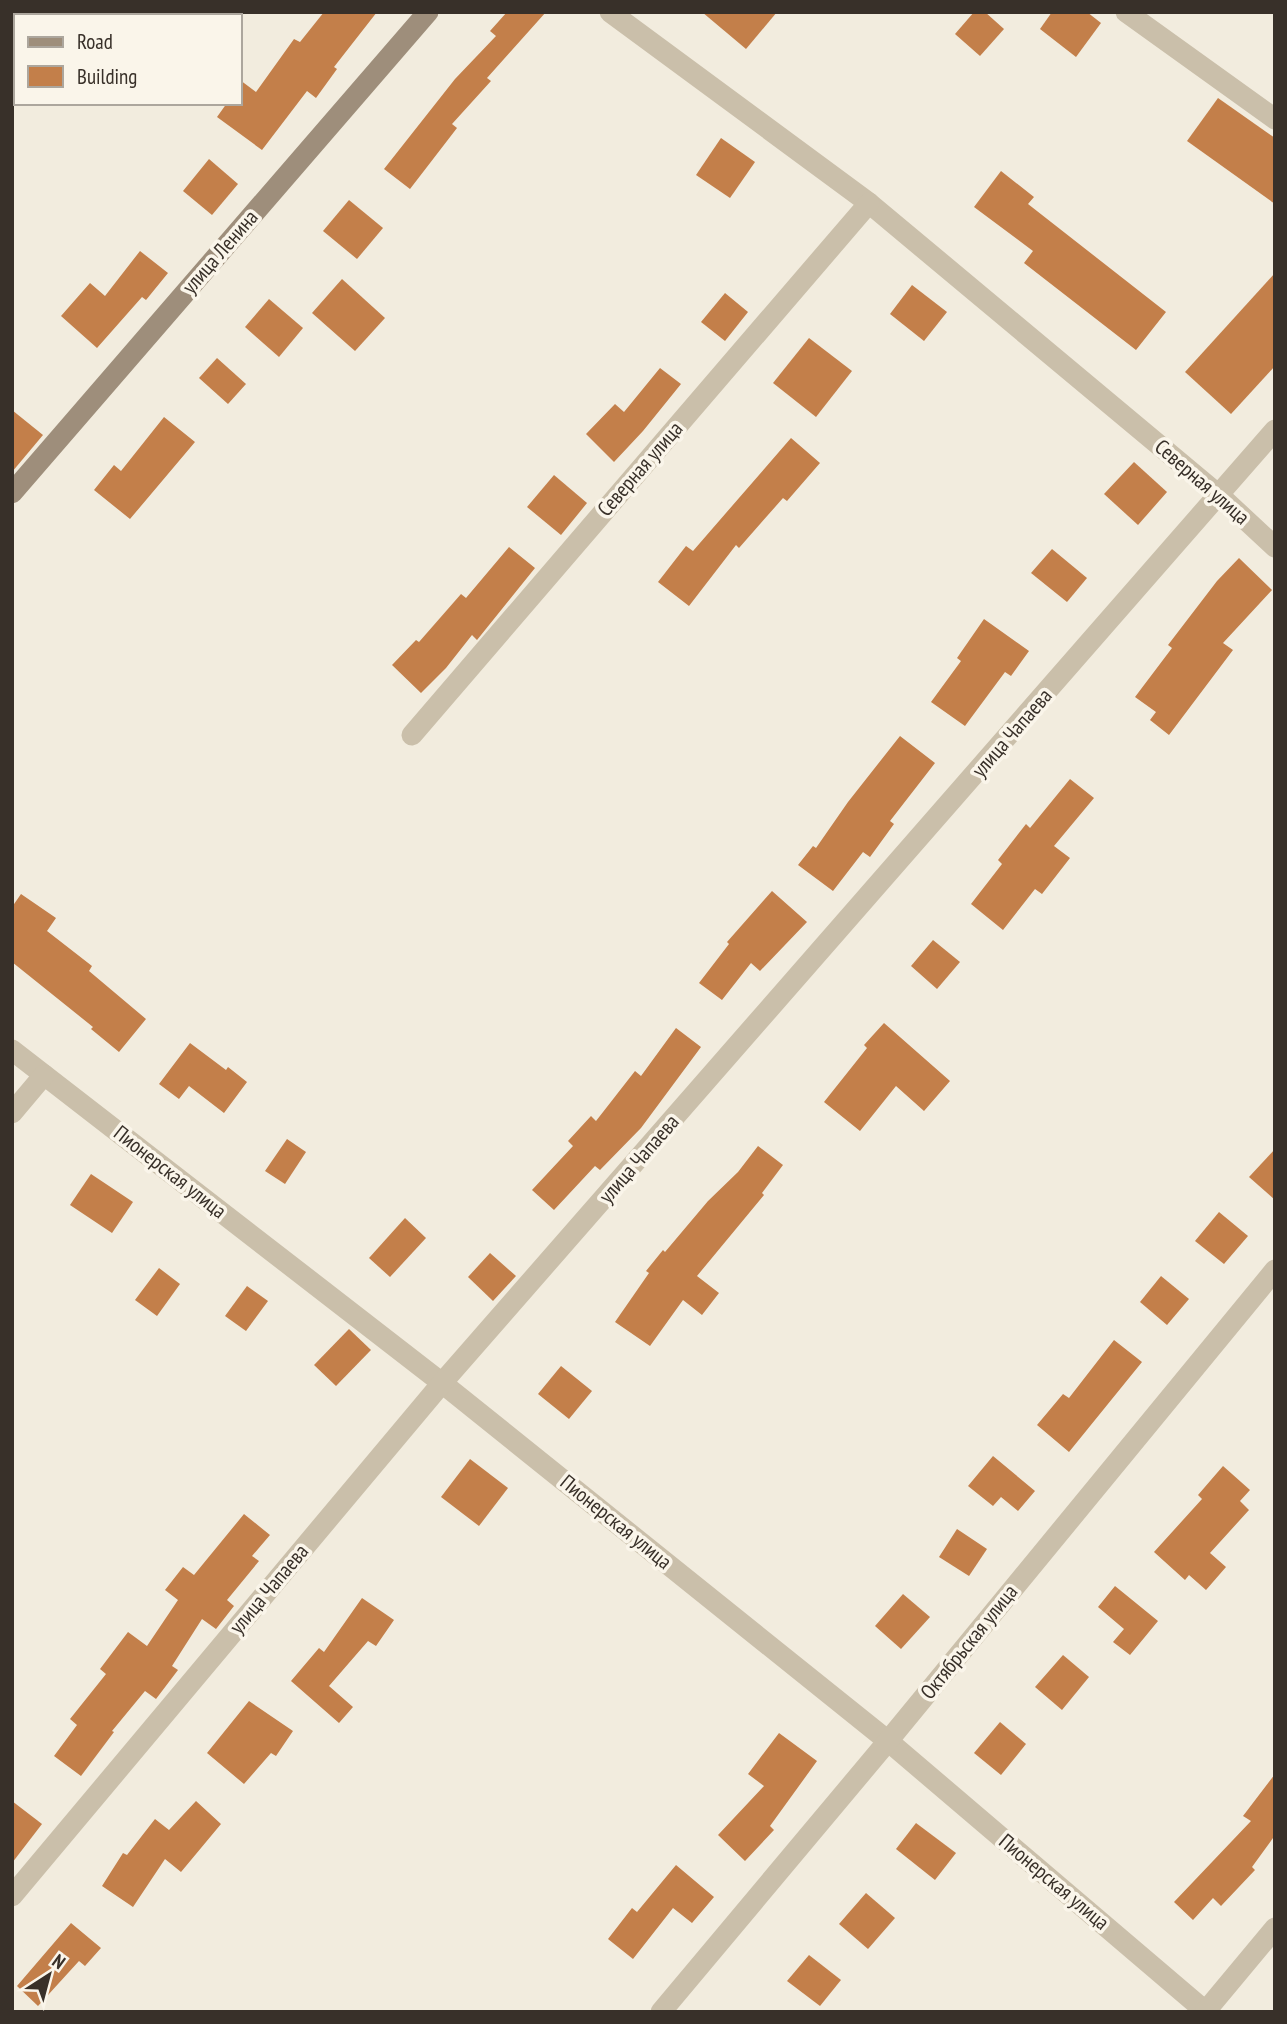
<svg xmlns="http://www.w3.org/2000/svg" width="1287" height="2024" viewBox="0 0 1287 2024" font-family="'PT Sans Narrow',sans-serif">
<rect width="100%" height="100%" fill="#f2ecde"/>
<g fill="#c37f4a">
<path d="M 324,12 L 377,12 L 334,67 L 337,69 L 316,98 L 307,91 L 262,150 L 217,117 L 227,103 L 240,103 L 240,80 L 256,92 L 294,39 L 300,42 Z"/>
<path d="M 507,12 L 546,12 L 487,78 L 491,81 L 452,124 L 457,128 L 410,189 L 384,169 L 455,79 L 496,36 L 490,31 Z"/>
<path d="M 702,12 L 777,12 L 746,49 Z"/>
<path d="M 974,12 L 985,12 L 1004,29 L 980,56 L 955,34 Z"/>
<path d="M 1052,12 L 1087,12 L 1101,23 L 1076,57 L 1040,29 Z"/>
<path d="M 1218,98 L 1275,138 L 1275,204 L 1187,141 Z"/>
<path d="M 721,138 L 755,162 L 730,198 L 696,175 Z"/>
<path d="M 209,159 L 238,184 L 212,215 L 183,191 Z"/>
<path d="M 1001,171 L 1034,197 L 1028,204 L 1166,312 L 1136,350 L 1024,263 L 1033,251 L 974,207 Z"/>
<path d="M 349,200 L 383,228 L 357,259 L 323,231 Z"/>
<path d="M 140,251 L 168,273 L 146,300 L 142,297 L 97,348 L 61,316 L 90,283 L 105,296 Z"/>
<path d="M 1275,273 L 1275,366 L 1231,414 L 1185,372 Z"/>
<path d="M 342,279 L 385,318 L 355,351 L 312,313 Z"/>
<path d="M 912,285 L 947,312 L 924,341 L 890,314 Z"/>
<path d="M 725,293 L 748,312 L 725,341 L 701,322 Z"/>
<path d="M 269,299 L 303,328 L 279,357 L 245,327 Z"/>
<path d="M 809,338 L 852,371 L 816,417 L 773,383 Z"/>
<path d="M 217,358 L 246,384 L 228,404 L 199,378 Z"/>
<path d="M 660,368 L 681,384 L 643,431 L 614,462 L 586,434 L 615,404 L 624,412 Z"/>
<path d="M 12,410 L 43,435 L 12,472 Z"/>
<path d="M 164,417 L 195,442 L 130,519 L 94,490 L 114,465 L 121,471 Z"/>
<path d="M 791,438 L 820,463 L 787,501 L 783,498 L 739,548 L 736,545 L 689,606 L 658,582 L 686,546 L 693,551 Z"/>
<path d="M 1134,462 L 1167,492 L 1138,525 L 1104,494 Z"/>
<path d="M 554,475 L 587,503 L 561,535 L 527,507 Z"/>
<path d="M 509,547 L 535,568 L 477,640 L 472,635 L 446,668 L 421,693 L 392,665 L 416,640 L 419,642 L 461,594 L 466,598 Z"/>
<path d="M 1052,549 L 1087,578 L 1067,602 L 1031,573 Z"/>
<path d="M 1239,558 L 1272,590 L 1223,643 L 1233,650 L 1169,735 L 1150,720 L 1156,712 L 1135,697 L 1172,648 L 1168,645 L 1217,581 Z"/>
<path d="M 984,619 L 1029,651 L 1011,676 L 1005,672 L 965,726 L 931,702 L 961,661 L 957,658 Z"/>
<path d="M 900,736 L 935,763 L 890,821 L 894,824 L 870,857 L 863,852 L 833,891 L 798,865 L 813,846 L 816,848 L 848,802 Z"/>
<path d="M 1070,779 L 1094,798 L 1054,846 L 1070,858 L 1042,894 L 1035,889 L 1003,930 L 971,904 L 1002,864 L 998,860 L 1026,824 L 1030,828 Z"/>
<path d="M 772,891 L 807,922 L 760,971 L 751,963 L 722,1000 L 699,983 L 729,944 L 727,942 Z"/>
<path d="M 21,894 L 56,918 L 47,931 L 92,966 L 89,971 L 146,1019 L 119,1052 L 91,1029 L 93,1027 L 12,962 L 12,907 Z"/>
<path d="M 933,940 L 960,962 L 937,989 L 911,966 Z"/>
<path d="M 884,1023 L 950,1081 L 924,1111 L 896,1086 L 860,1131 L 824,1102 L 867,1048 L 864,1045 Z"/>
<path d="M 676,1028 L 701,1047 L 641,1128 L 600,1170 L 595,1166 L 554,1210 L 532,1190 L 573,1146 L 568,1141 L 591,1116 L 596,1121 L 635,1071 L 641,1076 Z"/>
<path d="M 190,1043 L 226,1070 L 228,1067 L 247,1082 L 224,1113 L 189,1086 L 179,1099 L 159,1084 Z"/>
<path d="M 287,1139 L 306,1152 L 285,1184 L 265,1171 Z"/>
<path d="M 758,1146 L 783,1165 L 762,1193 L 764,1195 L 697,1276 L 719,1293 L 702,1315 L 683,1300 L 650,1346 L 615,1322 L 649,1273 L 646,1271 L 663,1250 L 665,1252 L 708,1201 L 738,1172 Z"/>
<path d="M 1275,1149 L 1275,1200 L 1249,1177 Z"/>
<path d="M 91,1174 L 133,1202 L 112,1233 L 70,1205 Z"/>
<path d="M 1219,1212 L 1248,1236 L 1224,1264 L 1195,1241 Z"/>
<path d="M 405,1218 L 426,1238 L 390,1277 L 369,1258 Z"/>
<path d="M 490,1253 L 516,1276 L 493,1301 L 468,1277 Z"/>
<path d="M 159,1268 L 180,1284 L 157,1316 L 135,1300 Z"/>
<path d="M 1161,1276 L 1189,1299 L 1167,1325 L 1140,1302 Z"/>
<path d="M 247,1286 L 268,1301 L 246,1331 L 225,1316 Z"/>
<path d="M 349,1329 L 371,1350 L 336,1386 L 314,1365 Z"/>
<path d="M 1114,1340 L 1142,1362 L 1069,1452 L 1037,1425 L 1063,1394 L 1069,1398 Z"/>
<path d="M 561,1366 L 592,1391 L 569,1419 L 538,1394 Z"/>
<path d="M 993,1456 L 1035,1491 L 1018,1511 L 1001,1497 L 993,1506 L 968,1486 Z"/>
<path d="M 470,1459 L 508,1488 L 479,1526 L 441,1497 Z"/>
<path d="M 1223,1466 L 1250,1490 L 1240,1501 L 1249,1510 L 1210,1553 L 1226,1567 L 1206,1590 L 1189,1575 L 1185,1580 L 1154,1552 L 1202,1499 L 1198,1495 Z"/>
<path d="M 244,1514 L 270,1535 L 252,1556 L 259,1561 L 227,1600 L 234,1606 L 216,1629 L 202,1619 L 172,1666 L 178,1670 L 156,1699 L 145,1691 L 112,1731 L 114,1732 L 81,1776 L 54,1756 L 77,1725 L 70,1719 L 106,1674 L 100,1669 L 128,1632 L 147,1646 L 178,1600 L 165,1590 L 183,1567 L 194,1575 Z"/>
<path d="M 957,1529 L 987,1549 L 969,1576 L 939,1557 Z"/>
<path d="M 1115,1586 L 1158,1621 L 1130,1655 L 1113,1642 L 1124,1629 L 1098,1607 Z"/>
<path d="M 903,1594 L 930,1617 L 901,1649 L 875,1626 Z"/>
<path d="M 362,1598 L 394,1620 L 376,1646 L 368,1641 L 329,1686 L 353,1707 L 339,1723 L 291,1681 L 319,1648 L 324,1652 Z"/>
<path d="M 1063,1655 L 1089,1677 L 1062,1710 L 1035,1687 Z"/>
<path d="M 249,1701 L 293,1731 L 276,1756 L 271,1753 L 244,1784 L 207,1753 Z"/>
<path d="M 1000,1722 L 1026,1744 L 1001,1775 L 974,1753 Z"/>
<path d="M 779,1733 L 817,1761 L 770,1826 L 774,1830 L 745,1861 L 718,1835 L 764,1786 L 748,1774 Z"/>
<path d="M 1275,1774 L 1275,1840 L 1273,1838 L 1252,1867 L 1255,1870 L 1221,1906 L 1213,1898 L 1193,1920 L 1174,1902 L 1251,1821 L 1243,1816 Z"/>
<path d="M 12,1801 L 42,1824 L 12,1863 Z"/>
<path d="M 196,1801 L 221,1824 L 181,1872 L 165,1859 L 133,1907 L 102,1886 L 123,1853 L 127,1855 L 155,1819 L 169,1830 Z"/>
<path d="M 916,1823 L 956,1853 L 935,1880 L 896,1849 Z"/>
<path d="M 676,1865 L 714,1897 L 692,1923 L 673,1908 L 633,1959 L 608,1939 L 632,1908 L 637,1912 Z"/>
<path d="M 866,1893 L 895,1918 L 868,1949 L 839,1924 Z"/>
<path d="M 71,1923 L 101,1948 L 85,1966 L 79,1961 L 38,2006 L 17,1986 Z"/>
<path d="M 809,1955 L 841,1980 L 820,2006 L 787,1981 Z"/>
</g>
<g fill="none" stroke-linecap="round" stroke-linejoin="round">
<g stroke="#cabfaa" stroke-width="21">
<path d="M 610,12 L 869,203 L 1220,496 L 1275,547"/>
<path d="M 1126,12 L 1275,119"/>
<path d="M 412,735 L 869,203"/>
<path d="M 12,1050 L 442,1383 L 888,1741 L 1205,2011"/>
<path d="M 12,1113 L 44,1075"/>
<path d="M 12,1896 L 442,1383 L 1275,430"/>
<path d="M 661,2012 L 888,1741 L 1275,1270"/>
<path d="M 1205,2012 L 1275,1928"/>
</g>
<path stroke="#9e8e7b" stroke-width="21" d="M 12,493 L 428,12"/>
</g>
<g text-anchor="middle" stroke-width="7" stroke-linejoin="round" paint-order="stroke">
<g font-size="21" fill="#383029" stroke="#faf5ea">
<text transform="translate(220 252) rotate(-49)" y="7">улица Ленина</text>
<text transform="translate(640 469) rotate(-49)" y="7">Северная улица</text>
<text transform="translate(1202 482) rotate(41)" y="7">Северная улица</text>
<text transform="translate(1012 733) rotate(-49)" y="7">улица Чапаева</text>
<text transform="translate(639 1159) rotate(-49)" y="7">улица Чапаева</text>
<text transform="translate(170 1172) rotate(38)" y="7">Пионерская улица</text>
<text transform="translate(616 1522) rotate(39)" y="7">Пионерская улица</text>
<text transform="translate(269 1589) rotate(-50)" y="7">улица Чапаева</text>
<text transform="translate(969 1642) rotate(-51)" y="7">Октябрьская улица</text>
<text transform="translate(1054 1882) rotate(40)" y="7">Пионерская улица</text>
</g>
</g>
<rect width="1287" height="2024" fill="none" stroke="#383029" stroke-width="28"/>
<rect x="14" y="14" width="228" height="91" fill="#faf5ea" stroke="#aca69d" stroke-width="2"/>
<rect x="28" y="37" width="35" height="10" fill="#9e8e7b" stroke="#aca69d" stroke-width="2"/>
<text x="77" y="49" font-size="21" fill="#383029">Road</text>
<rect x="28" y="66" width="35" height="21" fill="#c37f4a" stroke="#aca69d" stroke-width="2"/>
<text x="77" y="84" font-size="21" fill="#383029">Building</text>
<g transform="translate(49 1975) rotate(36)" stroke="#faf5ea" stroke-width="5" paint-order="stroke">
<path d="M0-5L12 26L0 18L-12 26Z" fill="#383029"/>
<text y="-10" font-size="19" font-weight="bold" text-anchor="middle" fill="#383029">N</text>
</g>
</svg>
